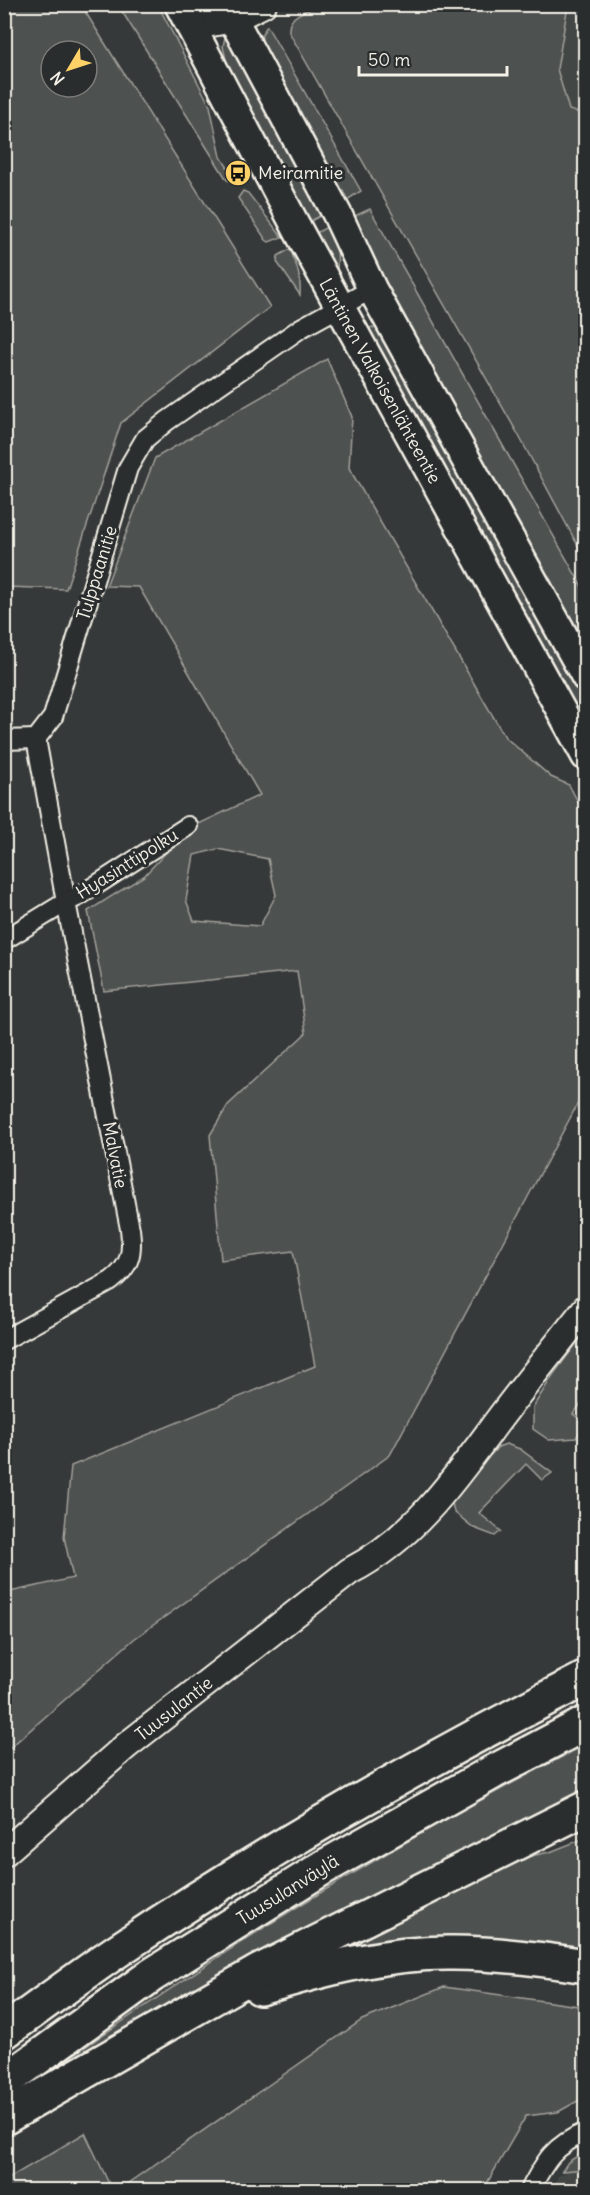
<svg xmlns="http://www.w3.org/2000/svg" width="590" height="2195" viewBox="0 0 590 2195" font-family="Delius,sans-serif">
<rect width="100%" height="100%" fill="#363939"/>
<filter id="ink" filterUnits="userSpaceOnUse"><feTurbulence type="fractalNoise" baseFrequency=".0167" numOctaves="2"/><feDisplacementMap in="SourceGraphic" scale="12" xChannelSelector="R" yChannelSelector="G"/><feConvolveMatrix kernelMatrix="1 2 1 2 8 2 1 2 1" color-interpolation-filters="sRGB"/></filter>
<g filter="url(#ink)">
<g fill="#434645">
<path d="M 568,5 L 585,5 L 585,115 L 569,110 L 557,69 Z"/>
<path d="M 585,2159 L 585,2190 L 552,2190 L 558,2176 L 565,2173 Z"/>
</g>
<g fill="#4e514f" stroke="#a1a19c" stroke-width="1.5" fill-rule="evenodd">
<path d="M 5,4 L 81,5 L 270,307 L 121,423 L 66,589 L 5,587 ZM 51,51 L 87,51 L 87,87 L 51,87 Z"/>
<path d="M 118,5 L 158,5 L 210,106 L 221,157 L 233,176 L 232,181 L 227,180 Z"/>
<path d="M 325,5 L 568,5 L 557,69 L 569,110 L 586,115 L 585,559 L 519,436 L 289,32 C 287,13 311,9 325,5 Z"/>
<path d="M 267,26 L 361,191 L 344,202 L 261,47 L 262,34 Z"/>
<path d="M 226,33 L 324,214 L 305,224 L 231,83 L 223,46 Z"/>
<path d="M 243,191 L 248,193 L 282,237 L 269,242 L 266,240 L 238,198 Z"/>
<path d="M 370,209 L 585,592 L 585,643 L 350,218 Z"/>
<path d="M 332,224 C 338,242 339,258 336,277 L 311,236 Z"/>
<path d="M 290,249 C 297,265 301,277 300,295 L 277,262 L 278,256 Z"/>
<path d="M 372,327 L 378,329 L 585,704 L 585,731 L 368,329 Z"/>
<path d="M 327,359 L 352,417 L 349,468 L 505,737 L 551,777 L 569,785 L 585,815 L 585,1090 L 390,1455 L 134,1639 L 5,1752 L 5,1593 L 73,1578 L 64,1537 L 71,1466 L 315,1366 L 293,1251 L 221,1260 L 210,1135 L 228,1105 L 306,1033 L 297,971 L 104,991 L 88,911 L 144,876 L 188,829 L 260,795 L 139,587 L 106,586 L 155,458 ZM 218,849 L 268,859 L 276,895 L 260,926 L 194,921 L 186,900 L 194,855 Z"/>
<path d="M 585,1332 L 585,1399 L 573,1414 L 585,1423 L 576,1438 L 549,1440 L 533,1429 L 533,1407 L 553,1375 Z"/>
<path d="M 506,1444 L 520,1449 L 552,1473 L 542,1480 L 526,1464 L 479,1513 L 501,1531 L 495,1536 L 474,1528 L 454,1512 L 451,1498 L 498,1447 Z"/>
<path d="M 585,1745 L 585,1797 L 24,2089 C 130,2016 236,1942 347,1877 C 425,1830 505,1786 585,1745 Z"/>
<path d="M 585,1838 L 585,1952 L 330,1955 L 391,1915 L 507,1861 L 550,1852 Z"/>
<path d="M 444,1987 L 585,2007 L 585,2097 L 558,2112 L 526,2116 L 483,2190 L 118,2190 L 362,2020 Z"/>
<path d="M 85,2133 L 112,2190 L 5,2190 L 5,2182 L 9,2178 Z"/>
<path d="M 585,2151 L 585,2169 L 562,2171 L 568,2162 Z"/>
</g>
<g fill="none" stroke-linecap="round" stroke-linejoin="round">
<defs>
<g id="street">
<path d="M 4,740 L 36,739"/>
<path d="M 4,940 L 66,902 L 36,739 L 53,717 L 128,468 L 145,439 L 167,421 L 301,328 L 372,289"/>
<path d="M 4,1340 L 111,1281 C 131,1266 133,1252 130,1229 L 66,902 L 79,896 L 188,826"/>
<path d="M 530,2190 C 545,2161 554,2145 586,2132"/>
</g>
<g id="secondary">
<path d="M 190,27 L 233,19 L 263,4"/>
<path d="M 4,1853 L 126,1746 L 350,1571 C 413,1539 455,1479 496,1423 C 525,1384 556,1346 586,1308"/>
</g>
<g id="primary">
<path d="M 179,4 L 300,234 L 586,756"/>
<path d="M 225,4 L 337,214 L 372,289 L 586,677"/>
</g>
<g id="highway">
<path d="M 260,1988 C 322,1969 387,1952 453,1953 C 497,1953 542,1959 586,1966"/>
<path d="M 4,2032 C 45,2003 85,1972 126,1945 C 274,1846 428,1759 586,1678"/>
<path d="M 4,2082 L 152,1975 L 324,1867 L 493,1772 L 586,1723"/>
<path d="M 4,2118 L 258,1972 L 586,1808"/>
</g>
</defs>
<use href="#street" stroke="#f4f1e8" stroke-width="22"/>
<use href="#secondary" stroke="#f4f1e8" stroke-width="30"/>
<use href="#primary" stroke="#f4f1e8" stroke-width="33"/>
<use href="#highway" stroke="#f4f1e8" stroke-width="38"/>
<use href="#street" stroke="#2a2d2e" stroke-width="18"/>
<use href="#secondary" stroke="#2a2d2e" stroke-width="26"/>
<use href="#primary" stroke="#2a2d2e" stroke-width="28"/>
<use href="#highway" stroke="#2a2d2e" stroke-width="33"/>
</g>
</g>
<defs>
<symbol id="bus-disc" viewBox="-11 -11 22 22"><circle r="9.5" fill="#ffd166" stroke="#2a2d2e"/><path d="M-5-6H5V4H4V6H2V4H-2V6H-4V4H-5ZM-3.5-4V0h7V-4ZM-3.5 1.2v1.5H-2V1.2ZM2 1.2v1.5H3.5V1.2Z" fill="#111"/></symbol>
</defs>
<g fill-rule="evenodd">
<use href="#bus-disc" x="223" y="158" width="30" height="30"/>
</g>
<g text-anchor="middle" stroke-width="6" stroke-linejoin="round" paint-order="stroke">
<g font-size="18" fill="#f4f1e8" stroke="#2a2d2e" text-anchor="start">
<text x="258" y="179">Meiramitie</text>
</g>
<g font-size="18" fill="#f4f1e8" stroke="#2a2d2e">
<text transform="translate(380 381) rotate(61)" y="6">Läntinen Valkoisenlähteentie</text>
<text transform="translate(97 573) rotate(-73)" y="6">Tulppaanitie</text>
<text transform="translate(127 864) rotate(-32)" y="6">Hyasinttipolku</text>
<text transform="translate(115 1155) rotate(79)" y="6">Malvatie</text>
<text transform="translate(174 1709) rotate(-38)" y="6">Tuusulantie</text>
<text transform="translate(288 1890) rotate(-32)" y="6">Tuusulanväylä</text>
</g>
</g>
<rect width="590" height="2195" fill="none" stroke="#2a2d2e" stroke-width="24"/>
<rect x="12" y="12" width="566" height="2171" fill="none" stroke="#f4f1e8" stroke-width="2" filter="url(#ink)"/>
<g transform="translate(69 69) rotate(231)"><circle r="28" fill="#2a2d2e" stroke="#7b7b78" stroke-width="1.5"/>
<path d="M0-4.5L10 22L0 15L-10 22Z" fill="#ffd166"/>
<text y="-9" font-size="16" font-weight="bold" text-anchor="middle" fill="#f4f1e8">N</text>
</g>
<path d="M359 66v9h148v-9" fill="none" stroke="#f4f1e8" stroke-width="3"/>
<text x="368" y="66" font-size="18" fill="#f4f1e8" stroke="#2a2d2e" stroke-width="4.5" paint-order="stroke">50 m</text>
</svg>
